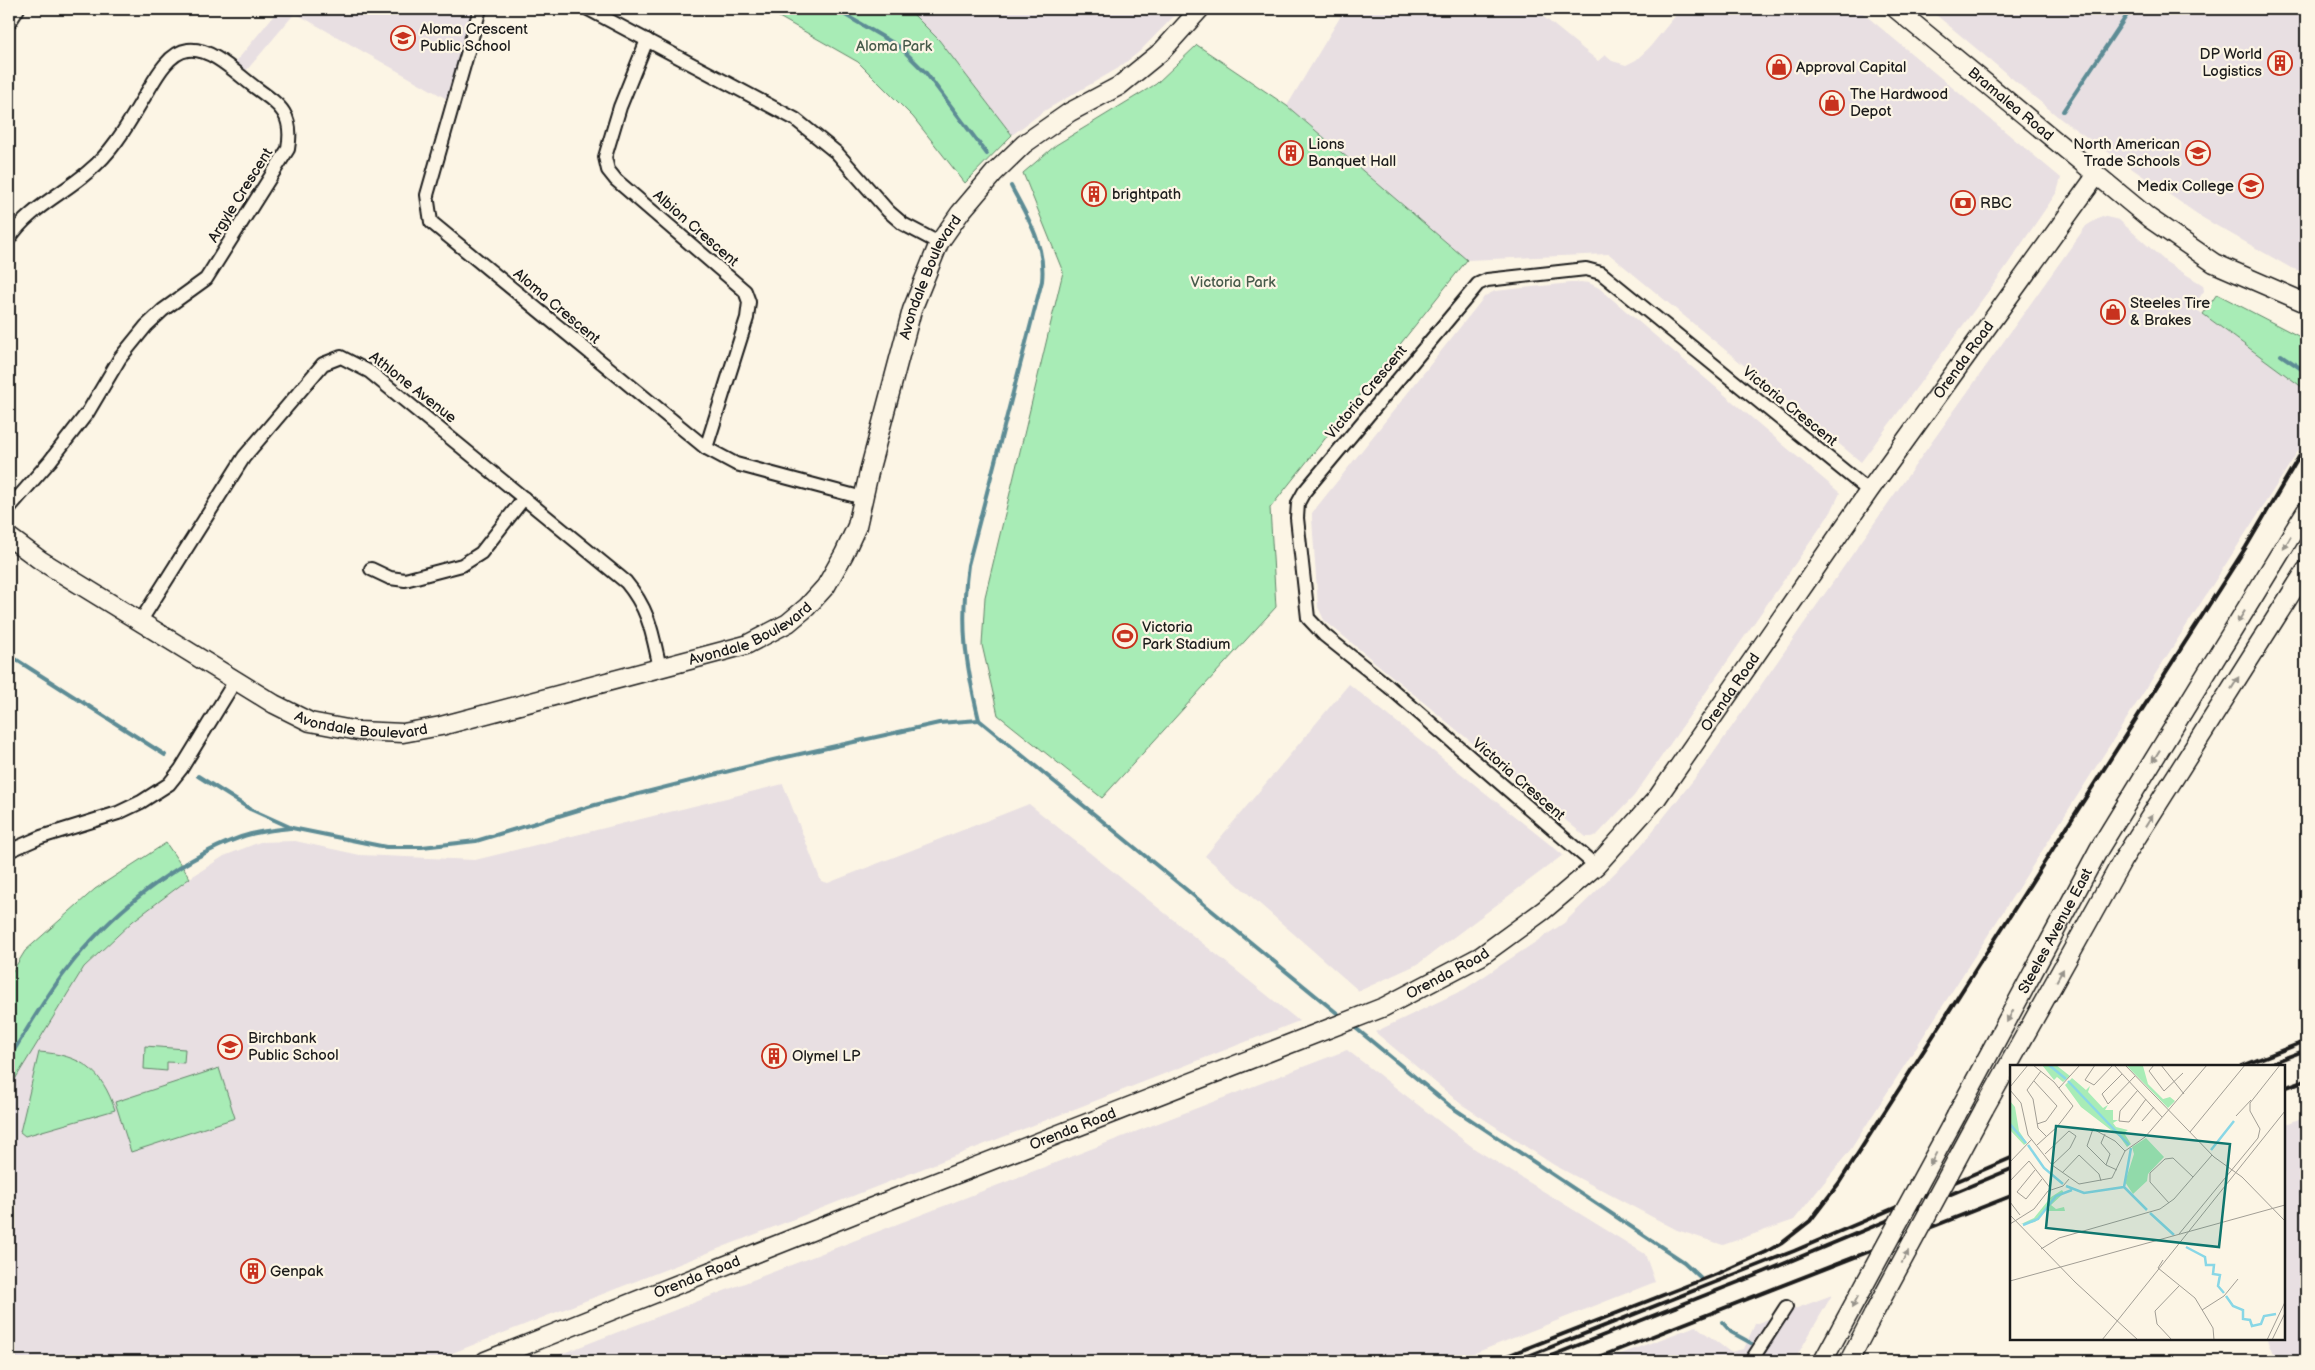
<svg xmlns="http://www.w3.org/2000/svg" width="2315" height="1370" viewBox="0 0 2315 1370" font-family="'Balsamiq Sans',sans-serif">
<rect width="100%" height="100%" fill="#fcf5e5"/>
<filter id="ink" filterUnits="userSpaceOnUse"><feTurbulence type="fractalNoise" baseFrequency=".02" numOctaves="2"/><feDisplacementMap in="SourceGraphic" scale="10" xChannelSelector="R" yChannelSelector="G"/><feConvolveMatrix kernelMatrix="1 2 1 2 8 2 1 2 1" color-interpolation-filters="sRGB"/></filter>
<g filter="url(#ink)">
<g fill="#e8dfe2">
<path d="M 279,9 L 475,9 L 447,99 L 295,13 L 246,71 L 235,63 Z"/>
<path d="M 908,9 L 1181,9 L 1139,52 L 1117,69 L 1044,111 L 1012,135 L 939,40 Z"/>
<path d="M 1345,9 L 1534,9 L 1598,61 L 1605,55 L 1612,61 L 1626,65 L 1636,60 L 1649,48 L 1681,9 L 1858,9 L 2061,178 L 2057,192 L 1999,277 L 1861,462 L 1609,254 L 1467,260 L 1287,106 Z"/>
<path d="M 1929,9 L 2306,9 L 2306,273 L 2291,268 L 2203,218 L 2062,120 Z"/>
<path d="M 2102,216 L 2119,220 L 2166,262 L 2203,285 L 2204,291 L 2193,307 L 2306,390 L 2306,439 L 1851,1149 L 1794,1220 L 1723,1245 L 1677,1230 L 1554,1165 L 1461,1104 L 1375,1032 L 1465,989 L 1564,923 L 1635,853 L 1703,768 L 1889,502 L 2086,226 Z"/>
<path d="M 1580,282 L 1589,283 L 1599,288 L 1840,493 L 1831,512 L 1634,796 L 1597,835 L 1591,837 L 1586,837 L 1324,620 L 1318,607 L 1312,519 L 1312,513 L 1485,296 L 1495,291 Z"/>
<path d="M 1349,684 L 1563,855 L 1418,964 L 1359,991 L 1205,856 Z"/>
<path d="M 783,784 L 821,881 L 828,883 L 1029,804 L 1299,1021 L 432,1361 L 9,1361 L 9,1089 L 84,967 L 133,921 L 190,878 L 224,856 L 260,842 L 295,841 L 360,855 L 475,860 Z"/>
<path d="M 1347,1050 L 1475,1149 L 1645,1254 L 1655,1282 L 1455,1361 L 543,1361 Z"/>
<path d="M 2306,1116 L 2306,1361 L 2277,1361 L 2268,1339 L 2284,1339 L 2284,1125 Z"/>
<path d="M 1832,1295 L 1794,1361 L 1602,1361 L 1696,1326 L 1730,1352 L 1744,1349 L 1755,1324 Z"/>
</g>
<g fill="#a8ecb6" stroke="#628469">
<path d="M 765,9 L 908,9 L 939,40 L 1012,135 L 965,183 L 913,117 L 858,62 Z"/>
<path d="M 1197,45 L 1287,106 L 1467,260 L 1270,508 L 1276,607 L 1102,798 L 998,715 L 982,645 L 985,597 L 1063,272 L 1023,173 L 1056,145 L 1156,84 Z"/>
<path d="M 2217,294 L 2306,340 L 2306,390 L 2203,314 Z"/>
<path d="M 166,843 L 190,878 L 133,921 L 84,967 L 9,1089 L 9,977 L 25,951 L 95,889 Z"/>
<path d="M 145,1046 L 185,1049 L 184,1063 L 167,1062 L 167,1071 L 144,1069 Z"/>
<path d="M 39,1052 C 81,1055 102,1070 115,1110 L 25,1136 L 20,1132 Z"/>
<path d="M 219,1068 L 235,1118 L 131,1152 L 115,1102 Z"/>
</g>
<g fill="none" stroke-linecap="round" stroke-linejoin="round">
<g stroke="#5d8c95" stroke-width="4">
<path d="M 835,9 L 900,47 L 926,73 L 987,154"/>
<path d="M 2063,111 L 2131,9"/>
<path d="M 1011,186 C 1027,217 1046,245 1042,281 L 968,565 C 960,626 965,661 979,720 L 1343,1018"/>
<path d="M 2281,355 L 2306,372"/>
<path d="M 9,655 L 165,755"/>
<path d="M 198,776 L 250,809 L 292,828 L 386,847 L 422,847 L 476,841 L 595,805 L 773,760 L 939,723 L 979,720"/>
<path d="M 1352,1025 L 1450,1106 L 1684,1262 L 1700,1277"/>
<path d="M 9,1058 C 27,1030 44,999 65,972 C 107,916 175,861 241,837 C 257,831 274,830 290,828"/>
<path d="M 1722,1322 L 1731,1332 L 1751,1343"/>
</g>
<defs>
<g id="street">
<path d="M 480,9 L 427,195 L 431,222 L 706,448 L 736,464 L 863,498"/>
<path d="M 588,9 L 795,119 L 837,153 L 888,211 L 903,224 L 939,243"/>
<path d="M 9,23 L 18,9"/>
<path d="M 647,40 L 620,107 L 605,157 L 608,170 L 616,180 L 745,291 L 749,302 L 747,318 L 706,448"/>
<path d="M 9,239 C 28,209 63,194 89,171 C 116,149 131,118 149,89 C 157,75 170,52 188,50 C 212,47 238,75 256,88 C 281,106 294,115 288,149 L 206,279 L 163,310 L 146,326 L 120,358 L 88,412 L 50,461 L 9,508"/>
<path d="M 371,569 L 390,578 L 405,580 L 462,565 L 481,553 L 524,498"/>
<path d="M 140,622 L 244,457 L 323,364 L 341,357 L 370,372 L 626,582 C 650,611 652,633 660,668"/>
<path d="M 9,851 L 41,837 L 118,813 L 141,802 L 169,784 L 181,769 L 235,681"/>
<path d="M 1596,866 L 1388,686 L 1324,635 L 1308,618 L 1297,518 L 1298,503 L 1304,492 L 1478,284 L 1487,280 L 1586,269 L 1601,273 L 1869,491"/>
<path d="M 1751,1361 L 1786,1307"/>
</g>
<g id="secondary">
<path id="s1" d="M 1896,9 L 2149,218 L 2214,263 L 2306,303"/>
<path id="s2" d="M 9,537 L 40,560 L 274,704 L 310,722 L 358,731 L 403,733 L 441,726 L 746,645 L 788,623 L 807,607 L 826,586 L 844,554 L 857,526 L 870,468 L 912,310 L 939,243 L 960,213 L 994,173 L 1024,144 L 1070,112 L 1119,86 L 1162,51 L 1200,9"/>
<path d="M 1984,1109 L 2122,861 L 2306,570"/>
<path id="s3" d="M 1956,1116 L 2099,849 L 2306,511"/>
<path id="s4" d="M 485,1361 L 862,1211 L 1384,1007 L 1481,956 L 1544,910 L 1596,866 L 1657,798 L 1869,491 L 2096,176"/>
<path d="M 1823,1361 L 1842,1326"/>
<path d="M 1849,1361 L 1873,1315"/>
</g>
</defs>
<use href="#street" stroke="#1c1c1c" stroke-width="16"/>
<use href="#secondary" stroke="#1c1c1c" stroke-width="21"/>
<use href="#street" stroke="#fcf5e5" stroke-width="12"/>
<use href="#secondary" stroke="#fcf5e5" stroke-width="18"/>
<g stroke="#1c1c1c" stroke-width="4">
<path d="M 2242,1066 L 2306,1041"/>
<path d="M 2264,1066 L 2306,1050"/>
<path d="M 2284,1088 L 2306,1080"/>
<path d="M 1494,1361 L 1717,1274 L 1766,1252 L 1782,1243 L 1810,1221 L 1839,1183 L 2246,547 L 2306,445"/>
<path d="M 1516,1361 L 1794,1251 L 2011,1158"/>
<path d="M 1538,1361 L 1764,1272 L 2011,1169"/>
<path d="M 1589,1361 L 2011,1196"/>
</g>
<defs>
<g id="secondary-bridge">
<path d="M 1873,1315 L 1984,1109"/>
<path d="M 1842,1326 L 1956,1116"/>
</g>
</defs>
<use href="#secondary-bridge" stroke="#1c1c1c" stroke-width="21" stroke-linecap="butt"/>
<use href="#secondary-bridge" stroke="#fcf5e5" stroke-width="18"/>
</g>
<defs><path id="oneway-solid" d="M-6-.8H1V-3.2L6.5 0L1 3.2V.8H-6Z" transform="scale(1.25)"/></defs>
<g fill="#97938b">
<use href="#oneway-solid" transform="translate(2287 543) rotate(121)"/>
<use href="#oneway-solid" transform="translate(2241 617) rotate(122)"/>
<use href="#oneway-solid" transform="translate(2235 683) rotate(-58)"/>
<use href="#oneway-solid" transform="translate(2156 756) rotate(122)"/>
<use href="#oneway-solid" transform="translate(2149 821) rotate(-58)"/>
<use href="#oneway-solid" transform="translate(2060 975) rotate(-61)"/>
<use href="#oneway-solid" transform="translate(2010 1016) rotate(118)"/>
<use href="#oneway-solid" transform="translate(1933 1159) rotate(118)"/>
<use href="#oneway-solid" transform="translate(1905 1257) rotate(-62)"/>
<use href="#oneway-solid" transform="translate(1855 1302) rotate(118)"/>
</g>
</g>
<defs>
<symbol id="school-ring" viewBox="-11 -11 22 22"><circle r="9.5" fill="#fcf5e5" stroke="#c8321e" stroke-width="1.5"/><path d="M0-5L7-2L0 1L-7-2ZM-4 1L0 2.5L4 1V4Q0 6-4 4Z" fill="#c8321e"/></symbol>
<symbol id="building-ring" viewBox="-11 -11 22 22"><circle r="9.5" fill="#fcf5e5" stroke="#c8321e" stroke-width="1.5"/><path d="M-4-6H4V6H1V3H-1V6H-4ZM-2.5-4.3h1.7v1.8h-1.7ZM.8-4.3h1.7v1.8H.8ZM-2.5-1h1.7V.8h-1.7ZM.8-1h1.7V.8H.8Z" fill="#c8321e"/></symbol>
<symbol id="shop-ring" viewBox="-11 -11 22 22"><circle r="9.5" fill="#fcf5e5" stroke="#c8321e" stroke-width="1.5"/><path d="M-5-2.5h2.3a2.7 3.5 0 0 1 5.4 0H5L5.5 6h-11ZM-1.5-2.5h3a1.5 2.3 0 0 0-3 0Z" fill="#c8321e"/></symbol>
<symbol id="university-ring" viewBox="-11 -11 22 22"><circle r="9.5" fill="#fcf5e5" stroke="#c8321e" stroke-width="1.5"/><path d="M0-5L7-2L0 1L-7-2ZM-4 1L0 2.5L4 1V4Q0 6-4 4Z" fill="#c8321e"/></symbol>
<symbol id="bank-ring" viewBox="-11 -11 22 22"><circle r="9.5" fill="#fcf5e5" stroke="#c8321e" stroke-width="1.5"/><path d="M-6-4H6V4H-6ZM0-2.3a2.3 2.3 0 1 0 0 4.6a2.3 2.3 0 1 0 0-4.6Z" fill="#c8321e"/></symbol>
<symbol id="stadium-ring" viewBox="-11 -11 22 22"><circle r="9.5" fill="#fcf5e5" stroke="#c8321e" stroke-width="1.5"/><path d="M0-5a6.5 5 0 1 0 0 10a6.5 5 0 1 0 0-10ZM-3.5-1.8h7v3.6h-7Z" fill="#c8321e"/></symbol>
</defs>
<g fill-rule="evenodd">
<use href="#school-ring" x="389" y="24" width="28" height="28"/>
<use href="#building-ring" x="2266" y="49" width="28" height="28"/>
<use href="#shop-ring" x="1765" y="53" width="28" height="28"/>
<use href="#shop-ring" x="1818" y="89" width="28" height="28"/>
<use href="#building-ring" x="1277" y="139" width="28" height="28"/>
<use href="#university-ring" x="2184" y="139" width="28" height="28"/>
<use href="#university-ring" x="2237" y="172" width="28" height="28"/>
<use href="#building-ring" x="1080" y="180" width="28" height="28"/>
<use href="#bank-ring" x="1949" y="189" width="28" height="28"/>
<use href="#shop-ring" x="2099" y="298" width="28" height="28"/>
<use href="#stadium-ring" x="1111" y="622" width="28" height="28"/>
<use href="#school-ring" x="216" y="1033" width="28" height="28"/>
<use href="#building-ring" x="760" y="1042" width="28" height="28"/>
<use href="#building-ring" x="239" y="1257" width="28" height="28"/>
</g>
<g text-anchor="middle" stroke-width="4.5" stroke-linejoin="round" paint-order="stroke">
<g font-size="15" fill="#1c1c1c" stroke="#fcf5e5" text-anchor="start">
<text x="420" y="34">Aloma Crescent<tspan x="420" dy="17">Public School</tspan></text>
<text x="2262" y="59" text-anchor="end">DP World<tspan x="2262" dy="17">Logistics</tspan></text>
<text x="1796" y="72">Approval Capital</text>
<text x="1850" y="99">The Hardwood<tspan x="1850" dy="17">Depot</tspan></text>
<text x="1308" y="149">Lions<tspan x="1308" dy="17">Banquet Hall</tspan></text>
<text x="2180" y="149" text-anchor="end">North American<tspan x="2180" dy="17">Trade Schools</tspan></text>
<text x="2234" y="191" text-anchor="end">Medix College</text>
<text x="1112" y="199">brightpath</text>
<text x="1980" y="208">RBC</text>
<text x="2130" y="308">Steeles Tire<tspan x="2130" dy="17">&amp; Brakes</tspan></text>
<text x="1142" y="632">Victoria<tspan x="1142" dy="17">Park Stadium</tspan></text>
<text x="248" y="1043">Birchbank<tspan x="248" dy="17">Public School</tspan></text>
<text x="792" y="1061">Olymel LP</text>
<text x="270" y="1276">Genpak</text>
</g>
<g font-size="15" fill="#465a4a" stroke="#fcf5e5">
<text x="894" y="51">Aloma Park</text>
<text x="1233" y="287">Victoria Park</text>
</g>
<g font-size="15" fill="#1c1c1c" stroke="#fcf5e5">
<text dy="5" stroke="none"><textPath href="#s1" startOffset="149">Bramalea Road</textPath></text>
<text transform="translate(240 195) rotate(-58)" y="5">Argyle Crescent</text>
<text transform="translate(696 228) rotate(41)" y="5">Albion Crescent</text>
<text dy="5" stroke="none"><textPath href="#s2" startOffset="1230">Avondale Boulevard</textPath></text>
<text transform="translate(557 306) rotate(40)" y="5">Aloma Crescent</text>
<text dy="5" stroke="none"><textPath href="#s4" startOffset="1848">Orenda Road</textPath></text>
<text transform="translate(413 387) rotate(38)" y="5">Athlone Avenue</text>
<text transform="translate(1366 392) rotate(-50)" y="5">Victoria Crescent</text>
<text transform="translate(1790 406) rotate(39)" y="5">Victoria Crescent</text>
<text dy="5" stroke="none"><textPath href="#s2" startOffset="810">Avondale Boulevard</textPath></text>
<text dy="5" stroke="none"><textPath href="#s4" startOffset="1442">Orenda Road</textPath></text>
<text dy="5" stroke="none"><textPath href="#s2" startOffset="405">Avondale Boulevard</textPath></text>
<text transform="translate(1519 779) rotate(41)" y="5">Victoria Crescent</text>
<text dy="5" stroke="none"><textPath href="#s3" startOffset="210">Steeles Avenue East</textPath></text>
<text dy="5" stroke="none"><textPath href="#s4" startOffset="1038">Orenda Road</textPath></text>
<text dy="5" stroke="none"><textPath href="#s4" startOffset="632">Orenda Road</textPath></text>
<text dy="5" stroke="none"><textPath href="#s4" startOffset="228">Orenda Road</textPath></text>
</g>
</g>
<g transform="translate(2010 1065)">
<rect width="275" height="275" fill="#fcf5e5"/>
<path d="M 32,0 L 46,0 L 60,11 L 53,17 L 47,12 L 44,15 ZM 116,0 L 133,1 L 138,19 L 153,34 L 160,32 L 165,36 L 158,43 ZM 62,13 L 76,25 L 80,21 L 78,27 L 93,43 L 98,40 L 95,45 L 103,45 L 103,55 L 108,55 L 103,58 L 106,62 L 118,65 L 114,68 L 121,79 L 117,82 L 110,72 L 71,42 L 55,20 ZM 0,36 L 5,42 L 9,66 L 17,78 L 14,80 L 0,65 ZM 136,73 L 154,92 L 138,109 L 137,116 L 123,129 L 115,117 L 124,89 L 122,82 ZM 52,125 L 54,128 L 41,140 L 46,144 L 54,142 L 55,146 L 39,146 L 40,140 L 25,157 L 11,159 L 24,153 L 41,132 Z" fill="#a8ecb6"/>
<path fill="none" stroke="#89d7e6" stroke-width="2.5" d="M 39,0 L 56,14M 58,16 L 119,80M 0,59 L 16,78M 18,80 L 34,103 L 53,119M 121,83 L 114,122 L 137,145M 201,85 L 224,56M 56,121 L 74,128 L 114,122M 140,148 L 164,170M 13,160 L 28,154 L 46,131 L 62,125M 176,182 L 195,192 L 196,200 L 204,200 L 203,209 L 210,210 L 208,221 L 214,228M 216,231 L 223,241 L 233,245 L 233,254 L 240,255 L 242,261 L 251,259 L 254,251 L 266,249"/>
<path fill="none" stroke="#a29e95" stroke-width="1" d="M 23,0 L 44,17 L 63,41 L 47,62 L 27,80M 85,0 L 75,15 L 84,20 L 103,0M 104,0 L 152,52M 115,0 L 204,92 L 232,112 L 275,156M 144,0 L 139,6 L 154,26 L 173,8M 151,0 L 174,29M 31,6 L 17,25 L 23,34 L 28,63 L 36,71M 112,9 L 92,29 L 98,39 L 125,11M 24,16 L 47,41 L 36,56 L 27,59M 0,22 L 18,0M 49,23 L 70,0M 0,25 L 11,38 L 18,70 L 42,100 L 69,119 L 102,113 L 115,86 L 135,72 L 162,41M 128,25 L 110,46 L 109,56 L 119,57 L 136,34M 162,41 L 197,0M 226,51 L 241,35M 132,56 L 144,42M 180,67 L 235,0M 95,69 L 91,78 L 100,89 L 96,100M 35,89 L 59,66 L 66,71 L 60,83 L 42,100M 0,97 L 22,74M 25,105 L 7,127 L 16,134 L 32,114M 107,105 L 96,100 L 77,81 L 83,64 L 105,76 L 115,86M 52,108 L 69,90 L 89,109 L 91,116M 0,116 L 19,96 L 41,124M 0,137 L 10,150M 159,138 L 140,117 L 140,108 L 155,94 L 163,93 L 183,112M 0,150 L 65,217 L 128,275M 0,159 L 24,144 L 38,126 L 53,121 L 59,114M 169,169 L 248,73 L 250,64 L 240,46 L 240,38 L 270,0M 31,184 L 49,173 L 150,144 L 164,134 L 202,90M 153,195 L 148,203 L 185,233 L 203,263 L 204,275M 0,216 L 275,140M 192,245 L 214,231 L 228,214M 92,275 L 275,46M 162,275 L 147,259 L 145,246 L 169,221M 257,275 L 275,237M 262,275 L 275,248"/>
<path fill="#0f766e" fill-opacity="0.15" stroke="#0f766e" stroke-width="2.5" d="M 46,61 L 220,79 L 209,182 L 36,163 Z"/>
<rect width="275" height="275" fill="none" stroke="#1c1c1c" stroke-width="2.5"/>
</g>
<rect width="2315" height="1370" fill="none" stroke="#fcf5e5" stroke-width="30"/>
<rect x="15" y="15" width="2285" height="1340" fill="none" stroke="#1c1c1c" stroke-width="2" filter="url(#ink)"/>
</svg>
